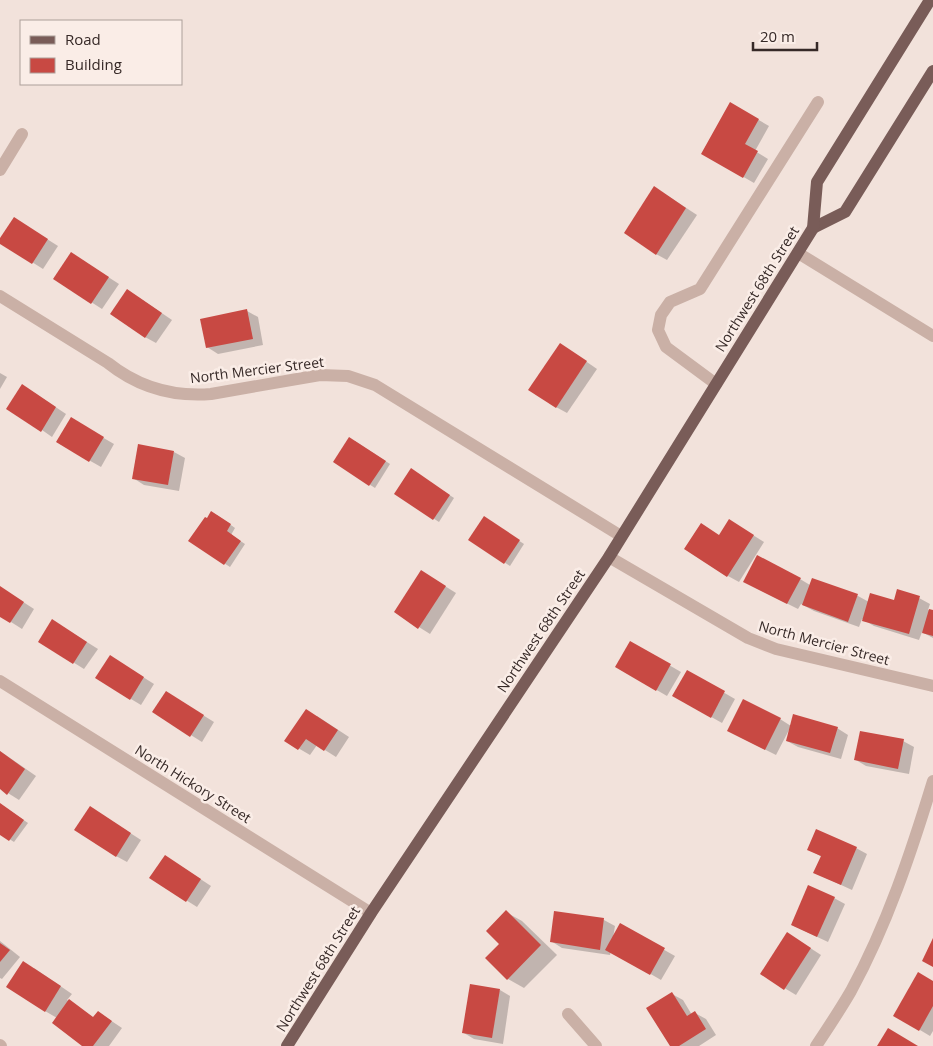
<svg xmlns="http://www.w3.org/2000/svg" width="933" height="1046" viewBox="0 0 933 1046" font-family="'Open Sans',sans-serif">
<rect width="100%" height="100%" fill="#f2e2db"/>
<g fill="#0003">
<path d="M 731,104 L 769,126 L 755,151 L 768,159 L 754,183 L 702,153 Z"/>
<path d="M 665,194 L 697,215 L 667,260 L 656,254 Z"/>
<path d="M 25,225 L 58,246 L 43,269 L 0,242 L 0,241 Z"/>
<path d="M 82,260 L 119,284 L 102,309 L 55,279 Z"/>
<path d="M 138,297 L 172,320 L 156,343 L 145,337 Z"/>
<path d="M 247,311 L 258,317 L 263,345 L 218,354 L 207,347 Z"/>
<path d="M 571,351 L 597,369 L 567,413 L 556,407 Z"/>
<path d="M 0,373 L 7,377 L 0,389 Z"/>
<path d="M 33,392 L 66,414 L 52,437 L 42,430 Z"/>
<path d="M 71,419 L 114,444 L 101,467 L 57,442 Z"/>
<path d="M 355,441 L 390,464 L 375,488 L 334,462 Z"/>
<path d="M 174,452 L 185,458 L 179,491 L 144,485 L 133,478 Z"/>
<path d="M 416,473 L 454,498 L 439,522 L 396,494 Z"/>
<path d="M 217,515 L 235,528 L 231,535 L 245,544 L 230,567 L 190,541 Z"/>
<path d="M 489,521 L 524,544 L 510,566 L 470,540 Z"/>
<path d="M 740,527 L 764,542 L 739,582 L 728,576 L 720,536 Z"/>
<path d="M 432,578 L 456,593 L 430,634 L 395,612 Z"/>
<path d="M 800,579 L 810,585 L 812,579 L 858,596 L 869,602 L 895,601 L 919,598 L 930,604 L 928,610 L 933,611 L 933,638 L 922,632 L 919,640 L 874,626 L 862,619 L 859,627 L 814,611 L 801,604 L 798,609 L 756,588 Z"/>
<path d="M 0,587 L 34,609 L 22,629 L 0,615 Z"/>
<path d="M 63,627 L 98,649 L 84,669 L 39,641 Z"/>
<path d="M 631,643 L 681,672 L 667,696 L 617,667 Z"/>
<path d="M 121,663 L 154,684 L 141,705 L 131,699 Z"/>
<path d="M 688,672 L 735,699 L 722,723 L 674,696 Z"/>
<path d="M 177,699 L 214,722 L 202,742 L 154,712 Z"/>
<path d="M 317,716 L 349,737 L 336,757 L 317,745 L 310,755 L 286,741 Z"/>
<path d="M 780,719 L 791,726 L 837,728 L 848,735 L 841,759 L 798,747 L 787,741 L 790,730 L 789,730 L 776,755 L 740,737 Z"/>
<path d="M 903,741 L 914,747 L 909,774 L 866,766 L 856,760 Z"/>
<path d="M 0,751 L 36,776 L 19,800 L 0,788 Z"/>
<path d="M 0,804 L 28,823 L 14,842 L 0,833 Z"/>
<path d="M 101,814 L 141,840 L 127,862 L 116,856 Z"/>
<path d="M 856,848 L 867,854 L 852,890 L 815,873 L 822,857 L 808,849 Z"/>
<path d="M 176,863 L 211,886 L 197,907 L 151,878 Z"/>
<path d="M 834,898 L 845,904 L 828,942 L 792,925 Z"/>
<path d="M 506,912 L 522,921 L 557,955 L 524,988 L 508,979 L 500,944 Z"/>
<path d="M 555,912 L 604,920 L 615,926 L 613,938 L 620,925 L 675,956 L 661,980 L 611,951 L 610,955 L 562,948 L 551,941 Z"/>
<path d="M 798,940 L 821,955 L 796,995 L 761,974 Z"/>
<path d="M 0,941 L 20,957 L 2,979 L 0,978 Z"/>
<path d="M 34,968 L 72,994 L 67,1000 L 94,1018 L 98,1012 L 122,1028 L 109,1046 L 84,1046 L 57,1018 L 45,1011 Z"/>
<path d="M 933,982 L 933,1031 L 930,1036 L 895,1015 Z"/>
<path d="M 500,990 L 510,996 L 503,1044 L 474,1039 L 464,1033 Z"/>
<path d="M 672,994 L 683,1000 L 692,1015 L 695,1013 L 706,1019 L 716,1035 L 699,1046 L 672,1046 Z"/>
</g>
<g fill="#c84943">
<path d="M 730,102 L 759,119 L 745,144 L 758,151 L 743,178 L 701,154 Z"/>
<path d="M 654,186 L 686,208 L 656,255 L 624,233 Z"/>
<path d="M 14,217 L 48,239 L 32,264 L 0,244 L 0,238 Z"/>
<path d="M 71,252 L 109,277 L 91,304 L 53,279 Z"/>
<path d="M 127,289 L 162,313 L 145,338 L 110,314 Z"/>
<path d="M 247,309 L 253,339 L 206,348 L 200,319 Z"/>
<path d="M 560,343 L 587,361 L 556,408 L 528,390 Z"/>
<path d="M 22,384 L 56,407 L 41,432 L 6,409 Z"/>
<path d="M 71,417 L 104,437 L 89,462 L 56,442 Z"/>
<path d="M 349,437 L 386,461 L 369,486 L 333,462 Z"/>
<path d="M 138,444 L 174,451 L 168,485 L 132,479 Z"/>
<path d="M 411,468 L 450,495 L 433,520 L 394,494 Z"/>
<path d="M 211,511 L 231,524 L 227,531 L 241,541 L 224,565 L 188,541 L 205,517 L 207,518 Z"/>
<path d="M 484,516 L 520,540 L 504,564 L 468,540 Z"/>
<path d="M 729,519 L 754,535 L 727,577 L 684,549 L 701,523 L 719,535 Z"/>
<path d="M 757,555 L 801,578 L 787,604 L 743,582 Z"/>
<path d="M 421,570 L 446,586 L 418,629 L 394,612 Z"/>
<path d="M 812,578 L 858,594 L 848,622 L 802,605 Z"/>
<path d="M 0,586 L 24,602 L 10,623 L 0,617 Z"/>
<path d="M 897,589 L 920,596 L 909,634 L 862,621 L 870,593 L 894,600 Z"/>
<path d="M 929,609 L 933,610 L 933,636 L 922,633 Z"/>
<path d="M 52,619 L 87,642 L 73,664 L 38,642 Z"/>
<path d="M 630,641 L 671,664 L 656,691 L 615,667 Z"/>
<path d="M 110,655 L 144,677 L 130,700 L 95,678 Z"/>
<path d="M 687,670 L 725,691 L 711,718 L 672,696 Z"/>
<path d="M 166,691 L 204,715 L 190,737 L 152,712 Z"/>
<path d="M 743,699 L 781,718 L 765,750 L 727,731 Z"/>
<path d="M 306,709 L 338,730 L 324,751 L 306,739 L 298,750 L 284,741 Z"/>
<path d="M 793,714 L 838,727 L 830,753 L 786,741 Z"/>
<path d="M 860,731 L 904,739 L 898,769 L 854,760 Z"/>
<path d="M 0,751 L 25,769 L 7,795 L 0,789 Z"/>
<path d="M 0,803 L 24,820 L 9,841 L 0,835 Z"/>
<path d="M 90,806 L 131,833 L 116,857 L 74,830 Z"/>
<path d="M 816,829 L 857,847 L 841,885 L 813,873 L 821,856 L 807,850 Z"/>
<path d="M 165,855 L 201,879 L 186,902 L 149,878 Z"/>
<path d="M 808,885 L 835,897 L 817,937 L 791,925 Z"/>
<path d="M 506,910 L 541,945 L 507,980 L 485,958 L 499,944 L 486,931 Z"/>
<path d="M 554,911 L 604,918 L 600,950 L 550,942 Z"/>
<path d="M 620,923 L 665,948 L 650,975 L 605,950 Z"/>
<path d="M 787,932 L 811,948 L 784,990 L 760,974 Z"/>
<path d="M 933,938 L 933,967 L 922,961 Z"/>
<path d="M 0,943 L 10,950 L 0,962 Z"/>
<path d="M 23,961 L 61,986 L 45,1012 L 6,987 Z"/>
<path d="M 918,972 L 933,981 L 933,1006 L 919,1031 L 893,1016 Z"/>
<path d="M 470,984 L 500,989 L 492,1038 L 462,1033 Z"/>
<path d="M 672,992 L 687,1016 L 695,1011 L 706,1029 L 679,1046 L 670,1046 L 646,1008 Z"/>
<path d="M 69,999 L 93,1017 L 98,1011 L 112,1021 L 93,1046 L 82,1046 L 52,1023 Z"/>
<path d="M 888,1028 L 918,1046 L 877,1046 Z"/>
</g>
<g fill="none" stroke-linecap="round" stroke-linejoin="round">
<g stroke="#cab0a6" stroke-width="12">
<path d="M 0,170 L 22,134"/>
<path d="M 798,253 L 933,336"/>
<path d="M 0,296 L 108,363 C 138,387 173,397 211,394 L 320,375 L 348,376 L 375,385 L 621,536"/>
<path d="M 716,384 L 666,347 L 658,330 L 661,315 L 670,302 L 700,289 L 818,102"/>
<path d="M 609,557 L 748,638 L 776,649 L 933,686"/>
<path d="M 0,681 L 371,913"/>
<path d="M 568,1014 L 596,1046"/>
<path d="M 0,1045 L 1,1046"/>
<path d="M 816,1046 C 828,1028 840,1010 851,991 C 887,925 911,853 933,781"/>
</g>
<g stroke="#795c58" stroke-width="12">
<path d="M 813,228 L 845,212 L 933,71"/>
<path d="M 287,1046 L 371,913 L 609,557 L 813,228 L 817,182 L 930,0"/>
</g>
</g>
<g text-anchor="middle" stroke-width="5" stroke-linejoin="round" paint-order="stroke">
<g font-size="14" fill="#362927" stroke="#faede7">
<text transform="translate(757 289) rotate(-58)" y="5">Northwest 68th Street</text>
<text transform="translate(257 370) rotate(-7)" y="5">North Mercier Street</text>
<text transform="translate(541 631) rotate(-56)" y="5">Northwest 68th Street</text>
<text transform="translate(824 643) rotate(15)" y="5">North Mercier Street</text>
<text transform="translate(193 784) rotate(32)" y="5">North Hickory Street</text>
<text transform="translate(318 969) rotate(-58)" y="5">Northwest 68th Street</text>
</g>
</g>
<rect x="20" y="20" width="162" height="65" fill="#faede7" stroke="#ac9f9a"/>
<rect x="30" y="36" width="25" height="8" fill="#795c58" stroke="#ac9f9a"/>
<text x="65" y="45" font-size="15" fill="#362927">Road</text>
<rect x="30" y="58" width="25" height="15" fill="#c84943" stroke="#ac9f9a"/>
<text x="65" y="70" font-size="15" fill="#362927">Building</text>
<path d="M753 42v8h64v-8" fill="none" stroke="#362927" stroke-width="2.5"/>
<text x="760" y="42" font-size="15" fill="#362927" stroke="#faede7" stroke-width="4" paint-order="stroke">20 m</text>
</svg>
